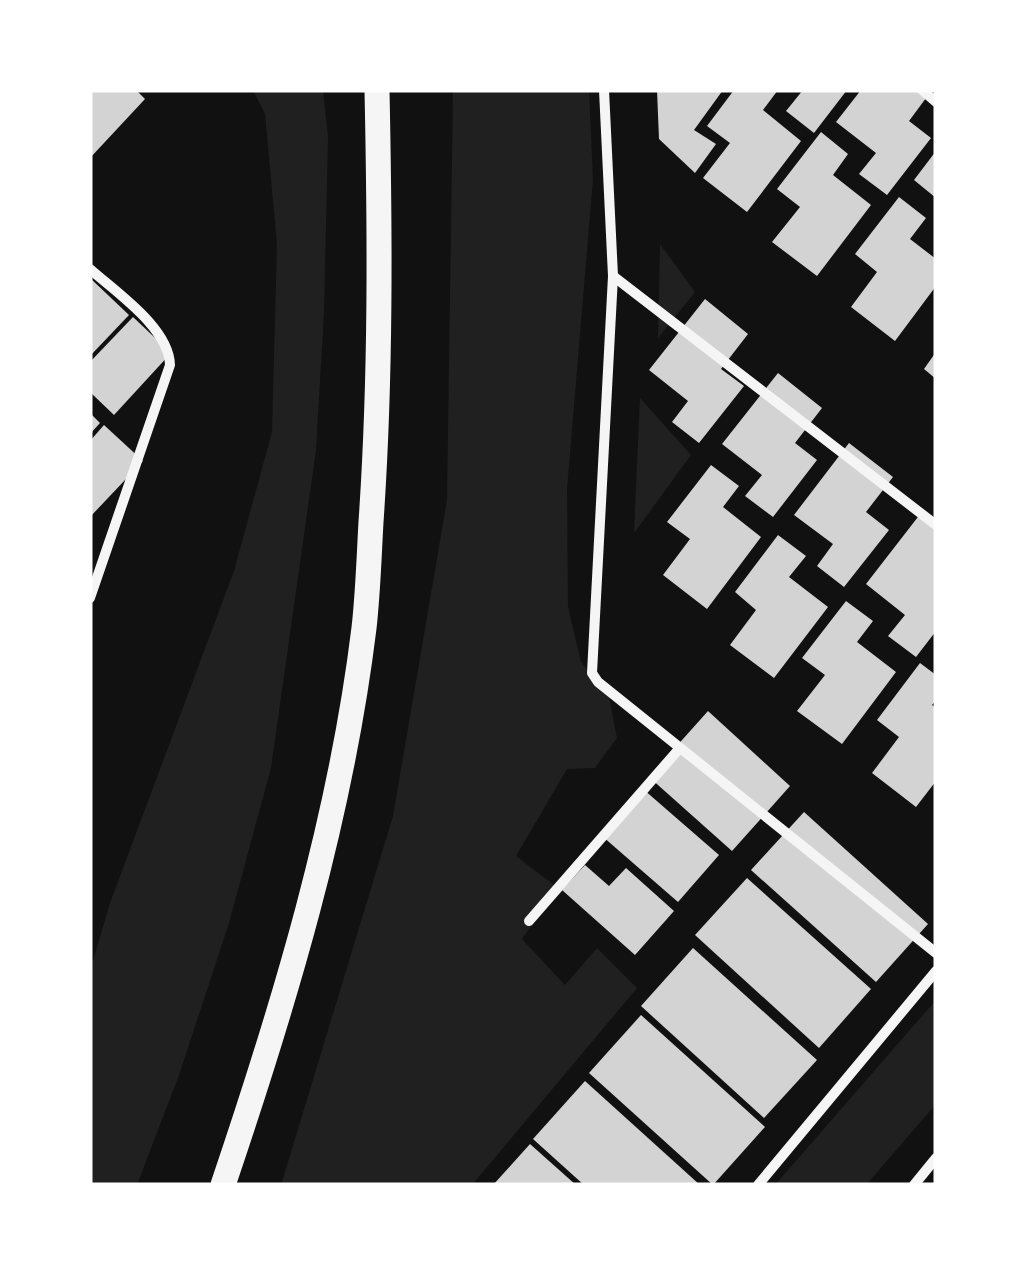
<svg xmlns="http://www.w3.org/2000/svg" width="1026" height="1275" viewBox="0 0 1026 1275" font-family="'Alegreya Sans',sans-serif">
<rect width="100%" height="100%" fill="#111"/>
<g fill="#202020">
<path d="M 253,90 L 323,90 L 328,137 L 324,312 L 316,450 L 271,768 L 229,923 L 179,1075 L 137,1185 L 90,1185 L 90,971 L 110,903 L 234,571 L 272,432 L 277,244 L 265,114 Z"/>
<path d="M 453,90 L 589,90 L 593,179 L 567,489 L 568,607 L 581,662 L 609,697 L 617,738 L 595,768 L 567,769 L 516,856 L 558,888 L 522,939 L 565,985 L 597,948 L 637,988 L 472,1185 L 281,1185 L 393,816 L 447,500 Z"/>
<path d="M 660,244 L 695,292 L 658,338 Z"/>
<path d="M 640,398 L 691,455 L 634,533 Z"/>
<path d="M 936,1000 L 936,1104 L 866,1185 L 775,1185 Z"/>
</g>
<g fill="#d3d3d3">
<path d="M 90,90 L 136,90 L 145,99 L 90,158 Z"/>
<path d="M 657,90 L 723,90 L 694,130 L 716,144 L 695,173 L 659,139 Z"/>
<path d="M 734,90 L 778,90 L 763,110 L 801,141 L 747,212 L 703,178 L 730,143 L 707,126 Z"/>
<path d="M 803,90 L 847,90 L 814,133 L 786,111 Z"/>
<path d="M 861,90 L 932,90 L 909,121 L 931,138 L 887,195 L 859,174 L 876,153 L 836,122 Z"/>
<path d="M 821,132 L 848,154 L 833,175 L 871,205 L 817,276 L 772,242 L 800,207 L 777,189 Z"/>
<path d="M 936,151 L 936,198 L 914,180 Z"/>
<path d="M 899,197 L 926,218 L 910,239 L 936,259 L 936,286 L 895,341 L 851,307 L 877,272 L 855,254 Z"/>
<path d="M 90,278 L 129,315 L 90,356 Z"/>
<path d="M 705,299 L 748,334 L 721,369 L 744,386 L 699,443 L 672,422 L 688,401 L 649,370 Z"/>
<path d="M 133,317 L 171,353 L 114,415 L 90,392 L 90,362 Z"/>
<path d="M 936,352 L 936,379 L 924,369 Z"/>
<path d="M 778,373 L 822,408 L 795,443 L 817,460 L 773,517 L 745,496 L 762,475 L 722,444 Z"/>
<path d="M 90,413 L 100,423 L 90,434 Z"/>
<path d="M 104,425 L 143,461 L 90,517 L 90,441 Z"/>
<path d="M 849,443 L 893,477 L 866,512 L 889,530 L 844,587 L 817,566 L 833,544 L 794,515 Z"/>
<path d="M 711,465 L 739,486 L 723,507 L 761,537 L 707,609 L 663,575 L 690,539 L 667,522 Z"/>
<path d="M 921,513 L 936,525 L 936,631 L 916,657 L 888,636 L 905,615 L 866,584 Z"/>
<path d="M 778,535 L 806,556 L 789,577 L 828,607 L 774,678 L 730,645 L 756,610 L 735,592 Z"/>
<path d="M 846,601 L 873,621 L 857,642 L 896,672 L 842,744 L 797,711 L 825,675 L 802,658 Z"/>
<path d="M 920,663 L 936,675 L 936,700 L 932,705 L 936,708 L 936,781 L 916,807 L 872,773 L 899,737 L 877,720 Z"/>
<path d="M 708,711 L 790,786 L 732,851 L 649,777 Z"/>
<path d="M 643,789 L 719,855 L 678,902 L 602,836 Z"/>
<path d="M 804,812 L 928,924 L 876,982 L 751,870 Z"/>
<path d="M 585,865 L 609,886 L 626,868 L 674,911 L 635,955 L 562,890 Z"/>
<path d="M 747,878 L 871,989 L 819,1048 L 695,935 Z"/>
<path d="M 693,948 L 817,1060 L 764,1118 L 641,1006 Z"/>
<path d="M 641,1015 L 765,1127 L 713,1185 L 589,1073 Z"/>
<path d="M 585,1081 L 700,1185 L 584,1185 L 533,1139 Z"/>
<path d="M 530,1144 L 576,1185 L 493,1185 Z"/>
</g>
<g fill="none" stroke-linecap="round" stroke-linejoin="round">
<g stroke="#f5f5f5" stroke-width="10">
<path d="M 604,90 L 613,276 L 592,673 L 598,682 L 936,953"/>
<path d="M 922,90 L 936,102"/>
<path d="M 90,269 C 117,293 169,328 170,365 L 90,598"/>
<path d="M 613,276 L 936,525"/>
<path d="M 529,921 L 679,749"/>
<path d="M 758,1185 L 936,971"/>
<path d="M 914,1185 L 936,1158"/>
</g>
<path stroke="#f5f5f5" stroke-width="25" d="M 223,1185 C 284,1005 341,817 364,628 C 368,593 369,557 371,522 C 381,377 380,234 377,90"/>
</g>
<rect width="1026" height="1275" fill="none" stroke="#ffffff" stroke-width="185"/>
</svg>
